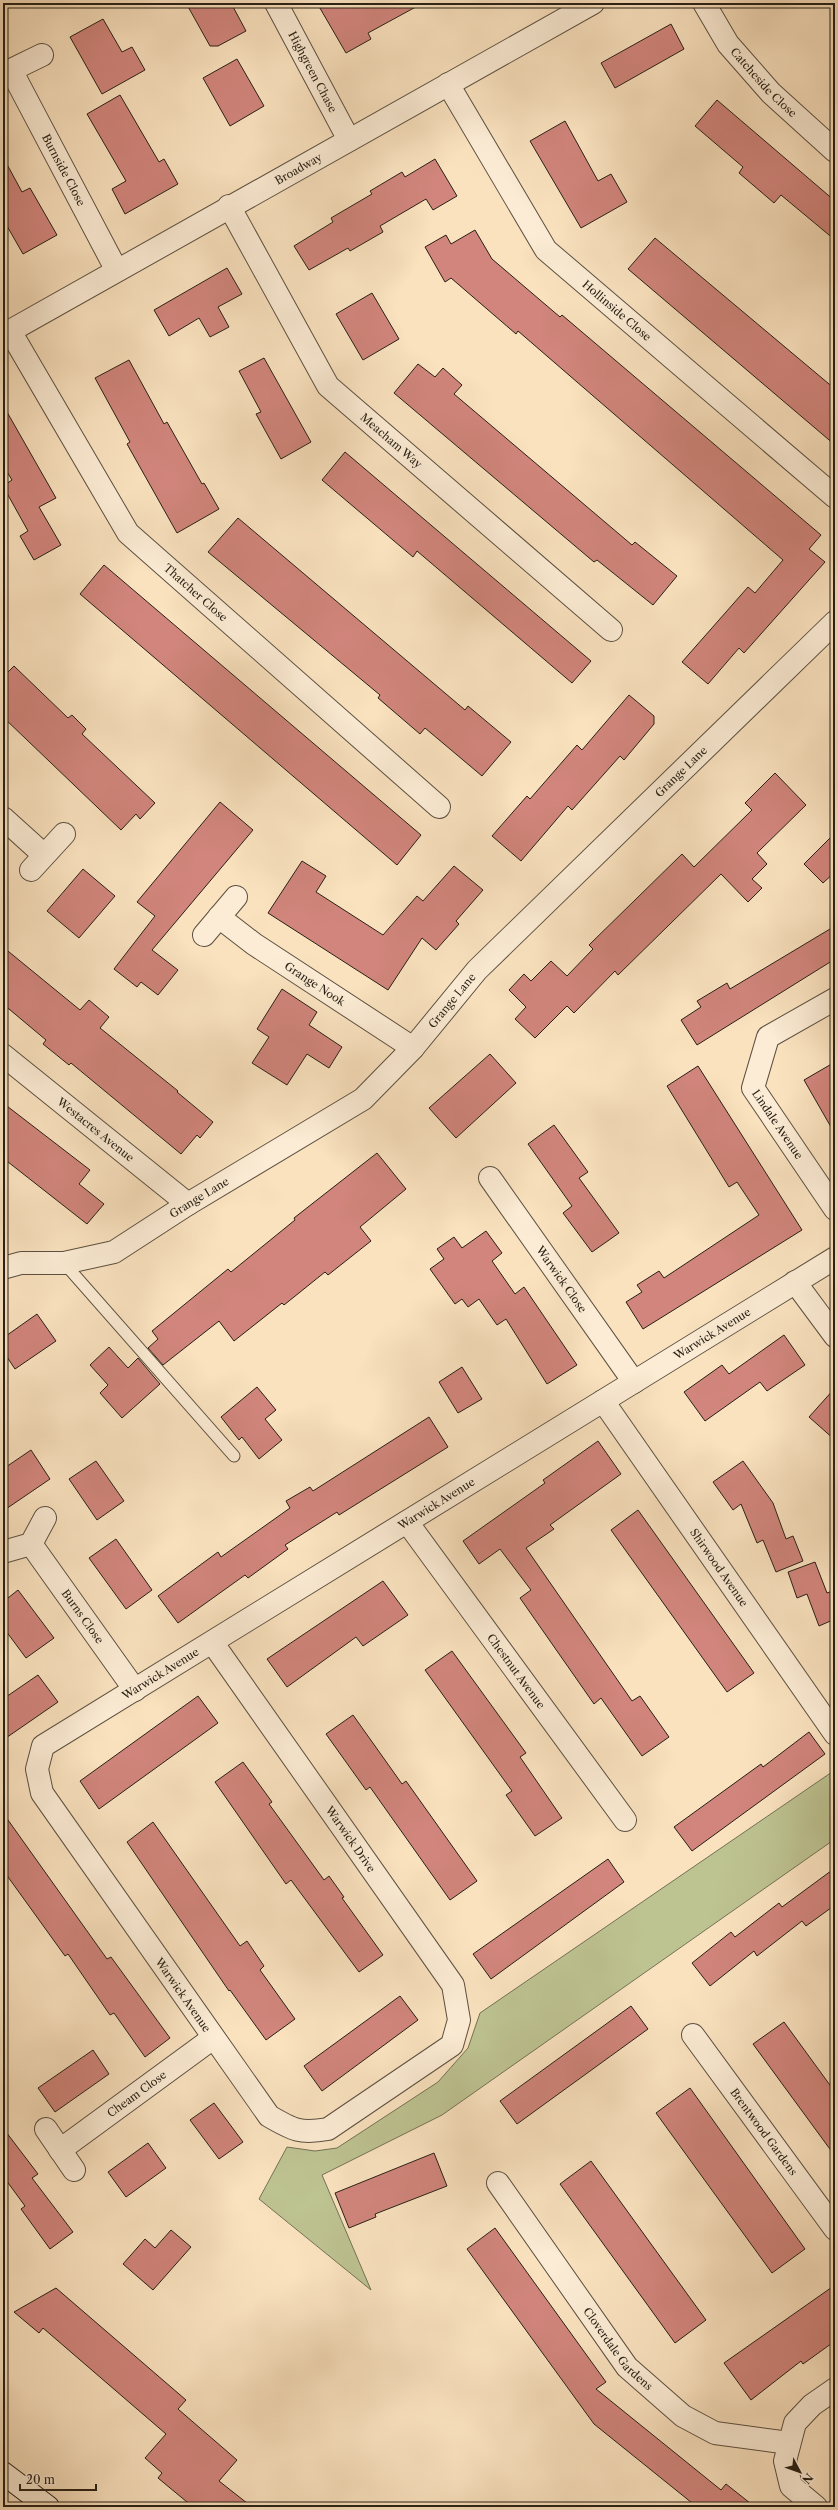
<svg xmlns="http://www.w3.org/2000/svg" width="838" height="2510" viewBox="0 0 838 2510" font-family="'Libre Caslon Text',serif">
<rect width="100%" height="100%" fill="#fae2bf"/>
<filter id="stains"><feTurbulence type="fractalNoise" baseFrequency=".005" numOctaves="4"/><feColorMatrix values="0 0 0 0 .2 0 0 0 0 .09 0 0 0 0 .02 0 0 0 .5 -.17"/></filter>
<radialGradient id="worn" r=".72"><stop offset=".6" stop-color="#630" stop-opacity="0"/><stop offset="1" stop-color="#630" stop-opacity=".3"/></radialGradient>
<path fill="#bec392" stroke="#737254" d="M 835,1770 L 835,1839 L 442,2115 L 322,2175 L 371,2290 L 259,2199 L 287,2147 L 315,2151 L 337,2148 L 438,2082 L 468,2048 L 480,2013 Z"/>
<g fill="#d1857c" stroke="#282015">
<path d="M 186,3 L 231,3 L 246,31 L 218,46 L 210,46 Z"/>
<path d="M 317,3 L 423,3 L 368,33 L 371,39 L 346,53 Z"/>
<path d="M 103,19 L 122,52 L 132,47 L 145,70 L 102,94 L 70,37 Z"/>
<path d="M 671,24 L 684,49 L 615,88 L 601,63 Z"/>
<path d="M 237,59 L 264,106 L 230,126 L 203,78 Z"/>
<path d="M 120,95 L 159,162 L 164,159 L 178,184 L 125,214 L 112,189 L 126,181 L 87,114 Z"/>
<path d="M 717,100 L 835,201 L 835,240 L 781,195 L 774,203 L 739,173 L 743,167 L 695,126 Z"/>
<path d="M 565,121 L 598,181 L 611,174 L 627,202 L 581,228 L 530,141 Z"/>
<path d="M 3,157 L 22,192 L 30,188 L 57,235 L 23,254 L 3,219 Z"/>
<path d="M 435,159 L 457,196 L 433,210 L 426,199 L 380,226 L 383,232 L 350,251 L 348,248 L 309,270 L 294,246 L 333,222 L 331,218 L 372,194 L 370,191 L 402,172 L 405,177 Z"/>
<path d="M 475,230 L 492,259 L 560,317 L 562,315 L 821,535 L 809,549 L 825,562 L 744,653 L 739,648 L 708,684 L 682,662 L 748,587 L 755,593 L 783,560 L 518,331 L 516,334 L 451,278 L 445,282 L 425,247 L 446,235 L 451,244 Z"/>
<path d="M 655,238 L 835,389 L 835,445 L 628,269 Z"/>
<path d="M 227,268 L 242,294 L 218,307 L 229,327 L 210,337 L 199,318 L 169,336 L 154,310 Z"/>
<path d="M 372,293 L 399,339 L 363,360 L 336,314 Z"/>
<path d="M 264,358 L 311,442 L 281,459 L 256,414 L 261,412 L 239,371 Z"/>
<path d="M 129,360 L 164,424 L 167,422 L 202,484 L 204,483 L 219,509 L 177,533 L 127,444 L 130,442 L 95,378 Z"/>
<path d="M 418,364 L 435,377 L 443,368 L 462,385 L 454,394 L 632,545 L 635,542 L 677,576 L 653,605 L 597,560 L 594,562 L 394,393 Z"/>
<path d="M 3,405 L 56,498 L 39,507 L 61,545 L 34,560 L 20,536 L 28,531 L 3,486 L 12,480 L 3,465 Z"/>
<path d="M 345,452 L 591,661 L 572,683 L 417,551 L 413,557 L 322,480 Z"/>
<path d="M 238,518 L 465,710 L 468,706 L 511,742 L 482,776 L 425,728 L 420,734 L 378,698 L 380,695 L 208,552 Z"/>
<path d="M 104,565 L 421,835 L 397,865 L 80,594 Z"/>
<path d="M 14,666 L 68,718 L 72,715 L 86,729 L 82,734 L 155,803 L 140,819 L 136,814 L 121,830 L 3,717 L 3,677 Z"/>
<path d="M 629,695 L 654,716 L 654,724 L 624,760 L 620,756 L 572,810 L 568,806 L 521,861 L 492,836 L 527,796 L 530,799 L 577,745 L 582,750 Z"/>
<path d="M 775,773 L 806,805 L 757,853 L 767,864 L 752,879 L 762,888 L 748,902 L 721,874 L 618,975 L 615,971 L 574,1013 L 567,1006 L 535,1038 L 515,1019 L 526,1007 L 509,990 L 524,974 L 531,981 L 551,961 L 567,976 L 593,949 L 589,945 L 682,854 L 694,867 L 752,810 L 745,803 Z"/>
<path d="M 220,802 L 253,830 L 152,950 L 178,970 L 158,995 L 141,982 L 137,987 L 114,969 L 155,916 L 137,902 Z"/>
<path d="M 835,833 L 835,872 L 823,883 L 804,864 Z"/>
<path d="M 302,861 L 326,876 L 316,892 L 383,935 L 417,896 L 423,901 L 454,866 L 483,890 L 456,921 L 459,924 L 436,950 L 422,938 L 388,990 L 268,913 Z"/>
<path d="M 83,869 L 115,896 L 79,938 L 47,911 Z"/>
<path d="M 835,926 L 835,959 L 697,1045 L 681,1020 L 701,1007 L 697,1001 L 727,983 L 730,989 Z"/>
<path d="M 3,947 L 80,1010 L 89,1000 L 109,1017 L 100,1028 L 178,1091 L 177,1092 L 213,1122 L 200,1138 L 197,1135 L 181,1154 L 71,1063 L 69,1065 L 43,1044 L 46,1040 L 3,1004 Z"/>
<path d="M 282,989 L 317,1012 L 309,1025 L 342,1047 L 329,1068 L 307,1054 L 287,1085 L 252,1063 L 269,1037 L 257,1029 Z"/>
<path d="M 490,1054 L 516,1083 L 456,1138 L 429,1108 Z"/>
<path d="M 835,1062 L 835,1134 L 804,1080 Z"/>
<path d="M 698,1066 L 802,1230 L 643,1329 L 626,1302 L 642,1292 L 637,1285 L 659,1271 L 664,1278 L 759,1215 L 737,1182 L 729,1187 L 667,1086 Z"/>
<path d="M 3,1103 L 90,1170 L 79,1184 L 104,1204 L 87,1224 L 3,1158 Z"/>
<path d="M 554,1125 L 588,1172 L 579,1178 L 619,1233 L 592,1252 L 563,1213 L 572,1206 L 528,1144 Z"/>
<path d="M 377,1153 L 406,1189 L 360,1227 L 371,1241 L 328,1275 L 325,1272 L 284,1305 L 282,1303 L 234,1341 L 219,1321 L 163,1365 L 148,1348 L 158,1339 L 152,1331 L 228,1269 L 231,1272 L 295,1220 L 294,1218 Z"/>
<path d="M 486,1231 L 502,1253 L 492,1261 L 515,1294 L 524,1287 L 577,1365 L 547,1384 L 506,1319 L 497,1325 L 479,1299 L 468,1307 L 462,1299 L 455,1304 L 430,1269 L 444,1259 L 437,1249 L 454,1237 L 462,1248 Z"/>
<path d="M 37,1314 L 56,1341 L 15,1369 L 3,1351 L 3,1338 Z"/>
<path d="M 784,1335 L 805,1365 L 767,1391 L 760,1382 L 705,1421 L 684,1392 L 722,1365 L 729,1374 Z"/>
<path d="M 109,1347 L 128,1368 L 138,1358 L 160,1384 L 122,1418 L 100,1393 L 108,1385 L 90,1365 Z"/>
<path d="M 462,1367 L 482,1399 L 458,1413 L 439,1382 Z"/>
<path d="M 257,1387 L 276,1410 L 265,1419 L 282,1440 L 259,1459 L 242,1437 L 239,1440 L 221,1417 Z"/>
<path d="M 835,1388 L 835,1440 L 809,1417 Z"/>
<path d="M 429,1417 L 448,1447 L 339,1515 L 337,1512 L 285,1545 L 288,1549 L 248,1578 L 245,1575 L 178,1623 L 158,1596 L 218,1552 L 221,1557 L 290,1508 L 286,1501 L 310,1487 L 313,1491 Z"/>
<path d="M 598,1441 L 621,1474 L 550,1525 L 554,1529 L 526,1548 L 632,1701 L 640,1696 L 669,1737 L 642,1756 L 601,1698 L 594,1704 L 520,1598 L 531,1590 L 500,1549 L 479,1564 L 463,1541 L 545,1483 L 543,1480 Z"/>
<path d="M 31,1450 L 50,1479 L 3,1511 L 3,1469 Z"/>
<path d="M 96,1461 L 124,1501 L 97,1520 L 69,1479 Z"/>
<path d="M 743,1461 L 773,1503 L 786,1539 L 793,1536 L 803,1561 L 776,1572 L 763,1540 L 757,1543 L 741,1504 L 733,1510 L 713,1482 Z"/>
<path d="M 638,1510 L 754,1673 L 727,1692 L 611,1530 Z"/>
<path d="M 116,1539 L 152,1590 L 126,1609 L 89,1558 Z"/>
<path d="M 815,1562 L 827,1593 L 835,1590 L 835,1619 L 819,1626 L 807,1594 L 797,1598 L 788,1572 Z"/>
<path d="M 383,1581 L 408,1615 L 363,1646 L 356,1637 L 287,1687 L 267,1659 Z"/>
<path d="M 18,1590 L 54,1638 L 26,1658 L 3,1627 L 3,1602 Z"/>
<path d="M 452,1651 L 526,1753 L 520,1757 L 562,1818 L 535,1836 L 506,1795 L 512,1791 L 425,1670 Z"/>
<path d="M 38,1675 L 58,1702 L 3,1740 L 3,1699 Z"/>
<path d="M 198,1696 L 218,1723 L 99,1809 L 80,1781 Z"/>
<path d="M 353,1715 L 402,1784 L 406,1781 L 477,1881 L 450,1900 L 370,1787 L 366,1790 L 326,1734 Z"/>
<path d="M 809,1732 L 825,1754 L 692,1851 L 674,1827 L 761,1764 L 763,1767 Z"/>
<path d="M 243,1762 L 272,1802 L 269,1804 L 324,1880 L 329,1876 L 344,1897 L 342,1898 L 383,1955 L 359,1972 L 291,1880 L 286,1884 L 215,1782 Z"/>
<path d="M 3,1813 L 107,1959 L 111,1957 L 170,2038 L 145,2057 L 114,2013 L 110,2015 L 68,1954 L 65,1956 L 3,1870 Z"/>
<path d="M 153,1822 L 240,1946 L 247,1941 L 264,1966 L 260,1970 L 295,2019 L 266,2040 L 230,1990 L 229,1991 L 127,1842 Z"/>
<path d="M 608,1859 L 624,1882 L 491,1979 L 473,1954 Z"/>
<path d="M 835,1868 L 835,1905 L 806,1926 L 802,1921 L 757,1956 L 754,1951 L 710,1986 L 692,1963 L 731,1932 L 735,1937 L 779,1903 L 782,1907 Z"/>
<path d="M 400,1996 L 418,2020 L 322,2091 L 304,2066 Z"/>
<path d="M 631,2006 L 648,2029 L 517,2124 L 500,2101 Z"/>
<path d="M 784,2022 L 835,2092 L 835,2156 L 753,2044 Z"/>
<path d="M 93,2050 L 109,2074 L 55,2112 L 38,2088 Z"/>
<path d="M 690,2088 L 805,2249 L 772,2273 L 656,2113 Z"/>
<path d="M 214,2103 L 243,2142 L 219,2159 L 190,2120 Z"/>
<path d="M 3,2128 L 38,2174 L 32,2178 L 73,2232 L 50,2249 L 21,2209 L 25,2206 L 3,2176 Z"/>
<path d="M 148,2143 L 166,2168 L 126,2197 L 108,2172 Z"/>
<path d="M 434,2153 L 447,2186 L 375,2214 L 376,2217 L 349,2228 L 335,2193 Z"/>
<path d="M 591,2161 L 706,2320 L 675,2343 L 560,2184 Z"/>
<path d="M 495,2228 L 606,2382 L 596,2389 L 721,2490 L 726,2484 L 755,2507 L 697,2507 L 594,2424 L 467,2249 Z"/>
<path d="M 171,2230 L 191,2247 L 153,2290 L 123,2264 L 145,2239 L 155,2248 Z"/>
<path d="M 835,2285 L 835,2341 L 803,2364 L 801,2361 L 751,2400 L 724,2363 Z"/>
<path d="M 56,2288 L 186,2400 L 178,2409 L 237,2460 L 219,2481 L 252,2507 L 193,2507 L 158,2478 L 162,2473 L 145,2458 L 166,2434 L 43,2328 L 39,2333 L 14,2312 Z"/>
</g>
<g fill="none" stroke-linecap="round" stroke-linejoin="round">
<defs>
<path id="service" d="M 64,1263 L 234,1456"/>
<g id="minor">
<path id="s1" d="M 276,3 L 349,140"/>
<path id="s2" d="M 704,3 L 728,44 L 771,93 L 835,151"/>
<path id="s3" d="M 11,70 L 116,269"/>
<path d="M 3,74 L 42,55"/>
<path id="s4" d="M 448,84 L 546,250 L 835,497"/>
<path id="s5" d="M 229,206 L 328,386 L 611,630"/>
<path id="s6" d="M 10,331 L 128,533 L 439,807"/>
<path d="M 3,818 L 44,855"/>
<path d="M 31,870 L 64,834"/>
<path id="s7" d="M 219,917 L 254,944 L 413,1048"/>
<path d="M 204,935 L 236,897"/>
<path id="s8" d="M 835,999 L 768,1037 L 753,1088 L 835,1209"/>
<path id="s9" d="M 3,1055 L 188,1204"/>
<path id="s10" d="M 490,1178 L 634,1382"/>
<path id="s11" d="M 3,1268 L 21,1263 L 64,1263 L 114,1252 L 188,1204 L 363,1099 L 413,1048 L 477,970 L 835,622"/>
<path d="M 795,1282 L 835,1336"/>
<path id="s12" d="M 603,1401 L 835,1734"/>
<path id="s13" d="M 407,1522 L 625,1820"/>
<path id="s14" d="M 31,1544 L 135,1690"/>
<path d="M 3,1552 L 31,1544 L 45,1518"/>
<path id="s15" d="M 212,1642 L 453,1985 L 459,2020 L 452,2045 L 328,2129 C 300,2134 293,2130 269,2116 L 42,1793 L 37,1769 L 43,1746 L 835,1258"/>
<path id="s16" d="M 693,2035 L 835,2229"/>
<path d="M 46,2129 L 74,2170"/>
<path id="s17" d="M 60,2150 L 213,2038"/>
<path id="s18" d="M 498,2183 L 627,2367 L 683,2416 L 715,2433 L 789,2443"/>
<path d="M 816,2507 L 791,2486 L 785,2461 L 795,2423 L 812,2405 L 835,2389"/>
</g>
<g id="tertiary">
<path id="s19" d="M 3,335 L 593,3"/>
</g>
<path id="secondary" d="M 3,2473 L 48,2507"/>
</defs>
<use href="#service" stroke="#5c5040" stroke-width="13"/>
<use href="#minor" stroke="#5c5040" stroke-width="24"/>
<use href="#tertiary" stroke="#5c5040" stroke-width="24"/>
<use href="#secondary" stroke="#282015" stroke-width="24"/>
<use href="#service" stroke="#fcecd5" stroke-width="11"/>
<use href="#minor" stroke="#fcecd5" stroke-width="22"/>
<use href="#tertiary" stroke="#fcecd5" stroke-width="22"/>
<use href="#secondary" stroke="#fcecd5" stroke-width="22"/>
</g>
<g text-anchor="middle" stroke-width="3.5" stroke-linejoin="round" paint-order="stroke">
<g font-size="11" fill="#282015" stroke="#fcecd5">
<text dy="4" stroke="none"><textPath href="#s1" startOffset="78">Highgreen Chase</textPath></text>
<text dy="4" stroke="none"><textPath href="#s2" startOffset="100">Catcheside Close</textPath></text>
<text dy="4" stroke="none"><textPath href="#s19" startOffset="339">Broadway</textPath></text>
<text dy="4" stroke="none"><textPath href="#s3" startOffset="113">Burnside Close</textPath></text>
<text dy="4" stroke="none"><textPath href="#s4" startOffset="286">Hollinside Close</textPath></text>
<text dy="4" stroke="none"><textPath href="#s5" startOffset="289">Meacham Way</textPath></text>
<text dy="4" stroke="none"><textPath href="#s6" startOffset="324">Thatcher Close</textPath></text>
<text dy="4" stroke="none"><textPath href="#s11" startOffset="862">Grange Lane</textPath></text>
<text dy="4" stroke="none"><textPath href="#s7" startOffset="117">Grange Nook</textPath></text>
<text dy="4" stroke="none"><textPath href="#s11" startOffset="538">Grange Lane</textPath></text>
<text dy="4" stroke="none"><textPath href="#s8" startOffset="174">Lindale Avenue</textPath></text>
<text dy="4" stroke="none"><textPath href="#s9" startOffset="119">Westacres Avenue</textPath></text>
<text dy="4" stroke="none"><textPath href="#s11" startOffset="214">Grange Lane</textPath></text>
<text dy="4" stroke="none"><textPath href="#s10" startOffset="124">Warwick Close</textPath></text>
<text dy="4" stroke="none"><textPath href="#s15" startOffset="1922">Warwick Avenue</textPath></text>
<text dy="4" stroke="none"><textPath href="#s15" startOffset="1598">Warwick Avenue</textPath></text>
<text dy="4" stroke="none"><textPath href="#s12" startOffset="203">Shirwood Avenue</textPath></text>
<text dy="4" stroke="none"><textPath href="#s14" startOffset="89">Burns Close</textPath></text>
<text dy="4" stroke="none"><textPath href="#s13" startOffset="185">Chestnut Avenue</textPath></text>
<text dy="4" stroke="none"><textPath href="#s15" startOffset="1274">Warwick Avenue</textPath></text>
<text dy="4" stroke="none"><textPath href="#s15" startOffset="241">Warwick Drive</textPath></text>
<text transform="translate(183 1995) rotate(55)" y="4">Warwick Avenue</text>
<text dy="4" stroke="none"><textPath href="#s17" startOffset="95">Cheam Close</textPath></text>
<text dy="4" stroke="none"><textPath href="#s16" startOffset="120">Brentwood Gardens</textPath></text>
<text dy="4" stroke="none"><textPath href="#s18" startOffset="205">Cloverdale Gardens</textPath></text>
</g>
</g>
<rect width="838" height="2510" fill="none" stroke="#fae2bf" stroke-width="16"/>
<rect x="4" y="4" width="830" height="2502" fill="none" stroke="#282015" stroke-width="2"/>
<rect x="8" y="8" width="822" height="2494" fill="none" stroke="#282015"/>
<g transform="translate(800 2472) rotate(131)" stroke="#fcecd5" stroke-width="3" paint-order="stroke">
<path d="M0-3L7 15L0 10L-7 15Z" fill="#282015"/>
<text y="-6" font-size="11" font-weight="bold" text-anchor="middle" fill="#282015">N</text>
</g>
<path d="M20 2484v6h76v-6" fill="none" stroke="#282015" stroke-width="2"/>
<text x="26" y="2484" font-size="12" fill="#282015" stroke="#fcecd5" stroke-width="3" paint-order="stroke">20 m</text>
<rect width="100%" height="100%" filter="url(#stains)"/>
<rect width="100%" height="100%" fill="url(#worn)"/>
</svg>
